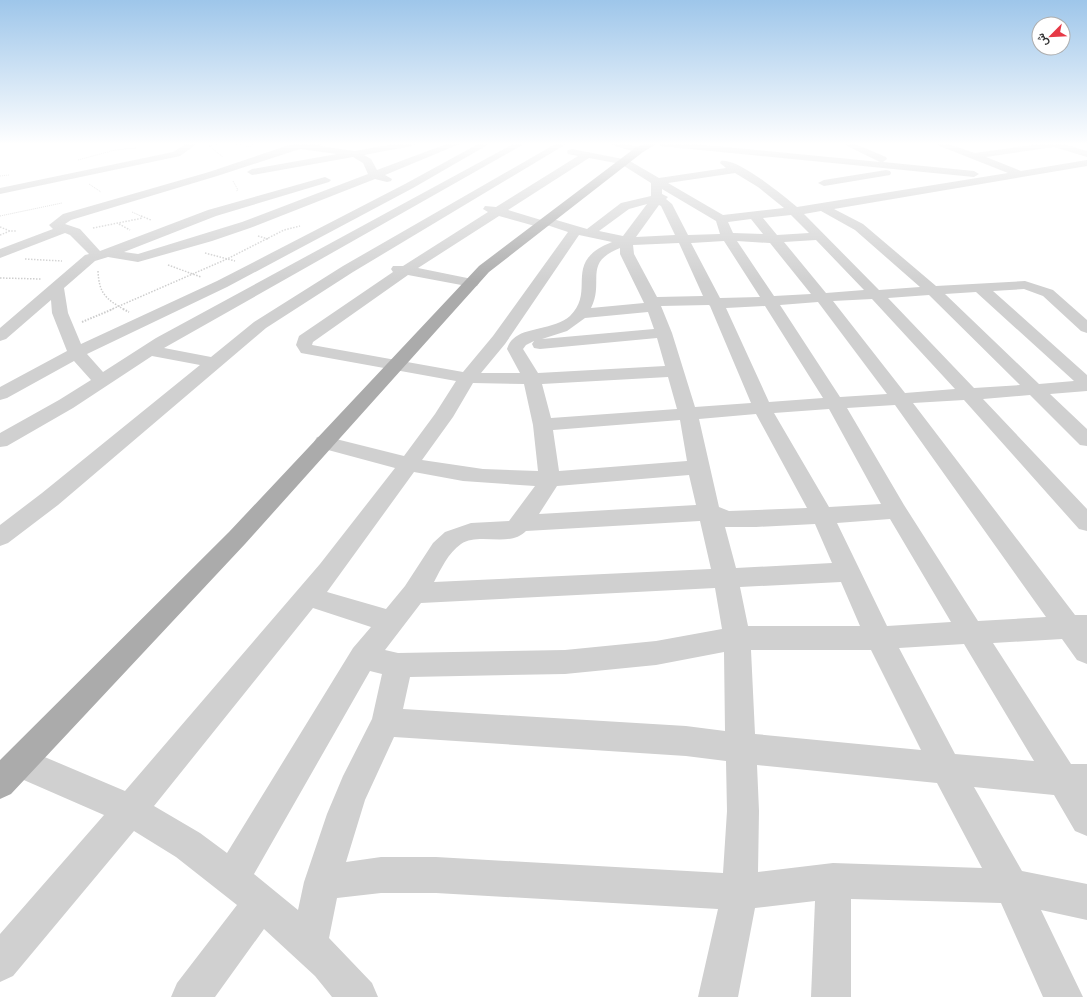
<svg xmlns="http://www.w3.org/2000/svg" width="1087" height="997" viewBox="0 0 1087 997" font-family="'Varela Round',Vazirmatn,sans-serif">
<rect width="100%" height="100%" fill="#fff"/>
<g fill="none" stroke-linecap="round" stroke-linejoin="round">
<g stroke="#cdcdcd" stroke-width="1" stroke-dasharray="1 1" stroke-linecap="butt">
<path d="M 232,143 L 251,147"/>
<path d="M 250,145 L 258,143"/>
<path d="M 207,146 L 226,143"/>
<path d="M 209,146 L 223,157"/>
<path d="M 78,160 L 115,150 L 136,148"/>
<path d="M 0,176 L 9,175"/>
<path d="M 233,181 L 238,190 L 236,191"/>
<path d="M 89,184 L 101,192"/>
<path d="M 132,212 L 143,217"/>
<path d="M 0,216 L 62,203"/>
</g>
<g stroke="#cdcdcd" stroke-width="1.5" stroke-dasharray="1.5 1.5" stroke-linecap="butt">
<path d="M 141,216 L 151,220"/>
<path d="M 119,224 L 130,230"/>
<path d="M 0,227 L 10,231 L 17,231"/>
<path d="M 93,228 L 143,218"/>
<path d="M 0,235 L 10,231"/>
<path d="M 258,236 L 268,239"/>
<path d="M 205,253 L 235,261"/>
<path d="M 25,259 L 62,261"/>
<path d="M 168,265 L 201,277"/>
<path d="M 98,271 C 99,294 106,299 125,310"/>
<path d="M 0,278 L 41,279"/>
<path d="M 110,310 L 227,259 L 284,230 L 300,226"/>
</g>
<g stroke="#cdcdcd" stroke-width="2" stroke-dasharray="1.5 1.5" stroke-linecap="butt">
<path d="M 123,309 L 129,312"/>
<path d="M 82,322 L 113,309"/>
</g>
<g fill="#d0d0d0" fill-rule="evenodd">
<path d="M 187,143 L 198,143 L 180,156 L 0,194 L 0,188 L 173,152 Z"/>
<path d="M 302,143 L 323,143 L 319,146 L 355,151 L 399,143 L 417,143 L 412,146 L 364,155 L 371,159 L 377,170 L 449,143 L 462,143 L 385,175 L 392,179 L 391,181 L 387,182 L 375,179 L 250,228 L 212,241 L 138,262 L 108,257 L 95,261 L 64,288 L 68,313 L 81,344 L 217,281 L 405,184 L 480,143 L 491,143 L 413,188 L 227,287 L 87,354 L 103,372 L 156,338 L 515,143 L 526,143 L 164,348 L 211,357 L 254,322 L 343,266 L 557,143 L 568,143 L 353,272 L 266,328 L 58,505 L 8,543 L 0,546 L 0,525 L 42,493 L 200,365 L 152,356 L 73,408 L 7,446 L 0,447 L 0,433 L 59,400 L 91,380 L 74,361 L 7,398 L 0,400 L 0,387 L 67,351 L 52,313 L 51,300 L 6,339 L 0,341 L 0,328 L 85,255 L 89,254 L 70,235 L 65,233 L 0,258 L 0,249 L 53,229 L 49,225 L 63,214 L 209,172 L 289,145 ZM 300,149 L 337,154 L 252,169 L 247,172 L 252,175 L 353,157 L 363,163 L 368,174 L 242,222 L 138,254 L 124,252 L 216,216 L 329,182 L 331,180 L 325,177 L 208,210 L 100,251 L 80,229 L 65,224 L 71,220 L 217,176 Z"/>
<path d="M 610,143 L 624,143 L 643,148 L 644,150 L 639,153 L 612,145 Z"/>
<path d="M 655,143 L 685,143 L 880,162 L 841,143 L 853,143 L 886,157 L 887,159 L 883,162 L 974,171 L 979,174 L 974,177 L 660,146 Z"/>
<path d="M 932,143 L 945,143 L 975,153 L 1046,143 L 1060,143 L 1087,151 L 1087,157 L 1054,147 L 986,157 L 1021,171 L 1087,160 L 1087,166 L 834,209 L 863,224 L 936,286 L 1025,281 L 1053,290 L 1087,320 L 1087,333 L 1081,331 L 1043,296 L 1024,289 L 993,291 L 1087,375 L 1087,391 L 1050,394 L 1087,429 L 1087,446 L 1080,445 L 1030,395 L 983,399 L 1087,509 L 1087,531 L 1079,529 L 964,400 L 913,403 L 1075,615 L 1087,615 L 1087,664 L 1077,660 L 1062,639 L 993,643 L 1071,764 L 1087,764 L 1087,836 L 1075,831 L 1054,795 L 974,787 L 1022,871 L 1087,884 L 1087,920 L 1041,910 L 1083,997 L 1043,997 L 1001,903 L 851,899 L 851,997 L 811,997 L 815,901 L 755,908 L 738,997 L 698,997 L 718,909 L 436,893 L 381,893 L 337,898 L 329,938 L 372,983 L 378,997 L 332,997 L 315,976 L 264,929 L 215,997 L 171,997 L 177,983 L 237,905 L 176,857 L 134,831 L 13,976 L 0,982 L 0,934 L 104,815 L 10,774 L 5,763 L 10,752 L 21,747 L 125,791 L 320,564 L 395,468 L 317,447 L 314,442 L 317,437 L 324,436 L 404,456 L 435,414 L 456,381 L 301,353 L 296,345 L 299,336 L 393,272 L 391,269 L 393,266 L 403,266 L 488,212 L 483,209 L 485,206 L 496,207 L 578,156 L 568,154 L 567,152 L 568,150 L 572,149 L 628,160 L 659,178 L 726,168 L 720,163 L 721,161 C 737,157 784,196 797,207 L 1008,173 ZM 589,158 L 621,164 L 651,183 L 651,196 L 621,203 L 587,229 L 546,217 L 541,220 L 508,210 ZM 735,173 L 758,187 L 784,208 L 723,215 L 668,183 ZM 662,189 L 716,221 L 720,234 L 688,235 L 672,204 L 666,199 L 668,197 L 662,194 ZM 647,204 L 623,236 L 599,231 L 629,209 ZM 659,205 L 661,206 L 675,235 L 636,237 ZM 821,211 L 855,230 L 920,287 L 879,290 L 804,214 ZM 791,215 L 809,233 L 777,235 L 763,218 ZM 499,216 L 542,228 L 547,225 L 568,232 L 493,336 L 463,372 L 312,345 L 313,342 L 408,275 L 472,287 L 477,286 L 479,283 L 477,280 L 418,268 ZM 751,219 L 763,234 L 733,233 L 728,222 ZM 579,235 L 612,242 C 561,262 597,290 570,316 C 554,330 525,327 513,339 C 510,341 508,346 507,349 L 520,373 L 481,373 L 505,344 ZM 816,240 L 864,290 L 826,293 L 784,242 ZM 724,241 L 760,297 L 720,298 L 691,243 ZM 737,241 L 770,243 L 811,294 L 774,296 ZM 679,243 L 703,296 L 657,297 L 634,254 L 633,245 ZM 620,248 L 620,254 L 644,303 L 591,308 C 605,281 582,263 620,248 ZM 976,292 L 1074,381 L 1039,384 L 945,294 ZM 929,295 L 1020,385 L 974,388 L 888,298 ZM 872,299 L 955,389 L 905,393 L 833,301 ZM 818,302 L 887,394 L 840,397 L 780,305 ZM 709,305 L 710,306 L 751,403 L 695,407 L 672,333 L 661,306 ZM 765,306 L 823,398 L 769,402 L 726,308 ZM 648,312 L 654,329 L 542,339 L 567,331 L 585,318 ZM 657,338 L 665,366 L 538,373 L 523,349 L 526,345 L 534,341 L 532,344 L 534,348 L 540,349 ZM 668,377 L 677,409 L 551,418 L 542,384 ZM 473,383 L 524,384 L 533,425 L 538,471 L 483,469 L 422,460 L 453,417 ZM 895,405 L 1046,617 L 978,621 L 904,505 L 847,408 ZM 829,409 L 881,504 L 829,507 L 774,413 ZM 756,414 L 807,508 L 729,511 L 719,507 L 699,419 ZM 680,420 L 687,461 L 559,471 L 553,430 ZM 414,472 L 463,481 L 535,486 L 509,521 L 471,523 L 445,532 L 433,543 L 405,586 L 386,609 L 327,592 ZM 689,475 L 696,505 L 539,514 L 557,486 ZM 890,519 L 951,622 L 887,626 L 837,523 ZM 700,521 L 711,569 L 434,582 C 441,569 448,553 461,544 C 479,532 510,548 526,531 ZM 815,524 L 832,563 L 736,568 L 725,527 L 756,527 ZM 841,582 L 860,626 L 748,626 L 740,587 ZM 715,588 L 722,629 L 656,641 L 565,650 L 398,653 L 385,650 L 421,603 ZM 313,608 L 371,627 L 353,648 L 227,853 L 200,833 L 154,806 ZM 964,644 L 1034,761 L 955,754 L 899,648 ZM 751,650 L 871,650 L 921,750 L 755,734 ZM 724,652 L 725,731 L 686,726 L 403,709 L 410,677 L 565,674 L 656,665 ZM 370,671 L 382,674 L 372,719 L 343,776 L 327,814 L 304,882 L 298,910 L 254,874 ZM 394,737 L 686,756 L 726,761 L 727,811 L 723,873 L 436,857 L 381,857 L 346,862 L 365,800 ZM 757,765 L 937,783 L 982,868 L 833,863 L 758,872 L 759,811 Z"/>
<path d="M 886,170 L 890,171 L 891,173 L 890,175 L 824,186 L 818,183 L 824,180 Z"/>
</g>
<path fill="#ababab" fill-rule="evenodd" d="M 646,143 L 658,143 L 643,152 L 489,272 L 245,544 L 11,794 L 0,799 L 0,760 L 229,532 L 479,266 L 635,148 Z"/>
</g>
<linearGradient id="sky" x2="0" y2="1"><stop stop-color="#9ec6ea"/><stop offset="0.51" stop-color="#fff"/><stop offset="1" stop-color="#fff" stop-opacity="0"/></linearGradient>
<rect width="1087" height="282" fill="url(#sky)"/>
<g transform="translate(1051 36) rotate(246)"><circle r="19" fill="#ffffff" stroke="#adadad"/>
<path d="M0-3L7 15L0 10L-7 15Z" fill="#e63946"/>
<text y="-6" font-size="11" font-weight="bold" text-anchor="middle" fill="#333333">ش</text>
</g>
</svg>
